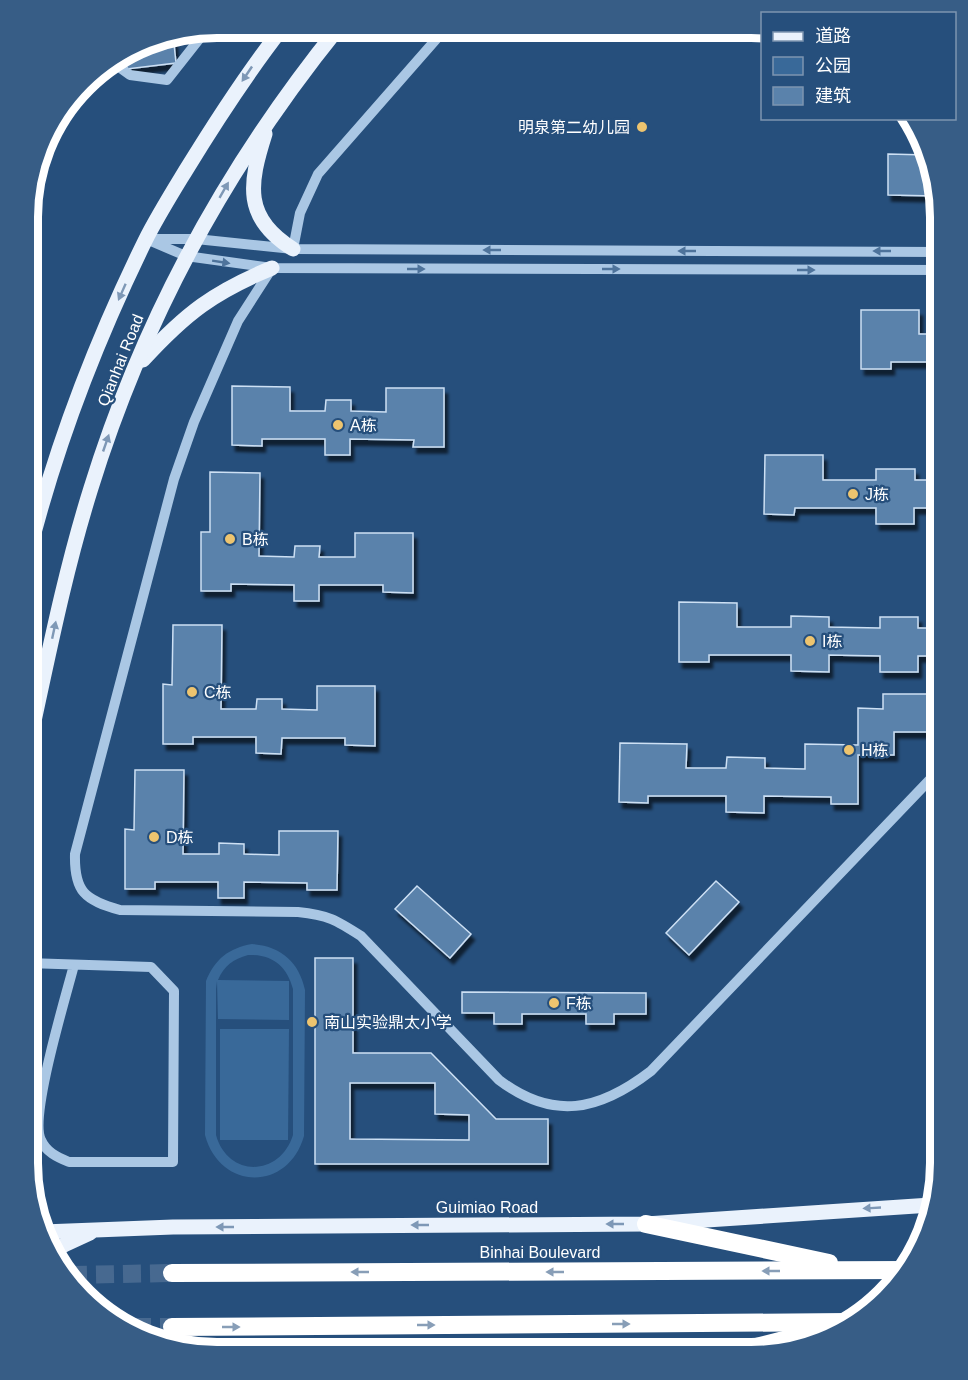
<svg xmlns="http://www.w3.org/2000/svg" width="968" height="1380" viewBox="0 0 968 1380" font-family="Helvetica,'Noto Sans SC',sans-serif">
<defs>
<filter id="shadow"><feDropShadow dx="3.5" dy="6" stdDeviation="1.5" flood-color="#0009"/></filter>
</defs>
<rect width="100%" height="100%" fill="#264f7c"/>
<g fill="#396999" fill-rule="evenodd">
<path d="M 252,944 C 281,946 299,962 305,990 L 304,1136 C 288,1192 220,1191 205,1135 L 206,981 C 215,959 229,948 252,944 ZM 248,955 C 272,954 287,966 293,989 L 293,1135 C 280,1177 228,1178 216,1135 L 216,989 L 217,981 L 218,1019 L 289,1020 L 289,981 L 218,980 C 224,966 233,959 248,955 Z"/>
<path d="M 220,1029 L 289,1029 L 288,1140 L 220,1140 Z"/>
</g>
<g fill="#5a82ab" stroke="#cde0f4" stroke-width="1.5" fill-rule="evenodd" filter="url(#shadow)">
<path d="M 173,34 L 176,63 L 127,69 L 125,55 L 155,37 Z"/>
<path d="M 888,154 L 927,155 L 936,196 L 888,195 Z"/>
<path d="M 861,310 L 919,310 L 919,334 L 941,334 L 941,362 L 891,362 L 891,369 L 861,369 Z"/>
<path d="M 232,386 L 290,387 L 290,411 L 325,411 L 326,400 L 351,400 L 351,411 L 386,412 L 386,388 L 444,388 L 444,447 L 413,447 L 414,440 L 350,439 L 350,455 L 325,455 L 325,439 L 262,439 L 262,446 L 232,445 Z"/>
<path d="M 765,455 L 823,455 L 823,480 L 876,480 L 876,469 L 915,469 L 915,480 L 941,480 L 941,508 L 914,508 L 914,524 L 876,524 L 876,508 L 795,508 L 794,515 L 764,514 Z"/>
<path d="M 210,472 L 260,473 L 259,556 L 294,557 L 295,546 L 320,546 L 319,557 L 355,557 L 355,533 L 413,533 L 413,593 L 383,592 L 383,585 L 319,585 L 319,601 L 294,601 L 294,585 L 231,584 L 231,591 L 201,591 L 201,532 L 210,532 Z"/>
<path d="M 679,602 L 737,603 L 737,627 L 791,627 L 791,616 L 829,617 L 829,627 L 880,628 L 880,617 L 918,617 L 918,628 L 941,628 L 941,656 L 918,656 L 918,672 L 880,672 L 880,656 L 829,655 L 829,672 L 791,671 L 791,655 L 709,655 L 709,662 L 679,662 Z"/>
<path d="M 173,625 L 222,625 L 221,709 L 256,709 L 257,699 L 282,699 L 282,709 L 317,710 L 317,686 L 375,686 L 375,746 L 345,745 L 345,738 L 282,738 L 281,754 L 256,753 L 256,737 L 193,737 L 193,744 L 163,744 L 163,684 L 172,685 Z"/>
<path d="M 883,694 L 927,694 L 927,732 L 894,732 L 894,755 L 858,755 L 858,804 L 831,804 L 831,797 L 764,796 L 764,813 L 726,812 L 726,796 L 648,796 L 648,803 L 619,802 L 620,743 L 687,744 L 686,768 L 726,768 L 727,757 L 765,758 L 765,768 L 805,769 L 805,744 L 858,745 L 858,708 L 883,709 Z"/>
<path d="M 135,770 L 184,770 L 183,854 L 219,854 L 219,843 L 244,844 L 244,854 L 279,855 L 279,831 L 338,831 L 337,890 L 307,890 L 307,883 L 244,882 L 244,898 L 218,898 L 218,882 L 155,882 L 155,889 L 125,889 L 125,829 L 134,830 Z"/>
<path d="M 716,881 L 739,902 L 689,955 L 666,933 Z"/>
<path d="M 417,886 L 471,934 L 450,958 L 395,909 Z"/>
<path d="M 315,958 L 353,958 L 353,1053 L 431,1053 L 496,1119 L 548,1119 L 548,1164 L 315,1164 ZM 350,1083 L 435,1083 L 435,1114 L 469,1115 L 469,1140 L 350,1139 Z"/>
<path d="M 462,992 L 646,993 L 646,1014 L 614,1014 L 614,1024 L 586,1024 L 586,1014 L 522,1014 L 522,1024 L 494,1024 L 494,1013 L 462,1013 Z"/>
</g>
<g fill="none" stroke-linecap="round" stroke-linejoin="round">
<g stroke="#476990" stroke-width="18" stroke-dasharray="18 9" stroke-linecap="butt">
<path d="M 69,1275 L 172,1273"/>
<path d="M 133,1327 L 172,1327"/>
</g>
<g stroke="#aac7e4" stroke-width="10">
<path d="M 112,62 L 130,75 L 167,80 L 208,28"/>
<path d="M 146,239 L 186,256 L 272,268 L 941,270"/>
<path d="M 152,239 L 196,239 L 293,249 L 941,252"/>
<path d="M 293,249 L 300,213 L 318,174 L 446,28"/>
<path d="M 272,268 L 238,321 L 194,422 L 174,479 L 75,854 C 74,892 85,900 120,910 L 298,912 C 328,915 336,920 361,936 L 499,1080 C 553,1121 599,1111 651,1071 L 941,768"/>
<path d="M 27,963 L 151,967 L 174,991 L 173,1162 L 69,1162 C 57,1157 46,1152 41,1140 C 29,1117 66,996 74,965"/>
</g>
<g stroke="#eaf2fc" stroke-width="15">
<path d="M 265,134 C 249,184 243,218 293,249"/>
<path d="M 143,360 C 186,313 214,292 272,268"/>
<path d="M 28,556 C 55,448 96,341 145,241 C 157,217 172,193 186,170 C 216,121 247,73 283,27"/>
<path d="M 28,749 C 47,662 64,574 91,488 C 143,320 228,164 339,27"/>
<path d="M 43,1232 L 173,1227 L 646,1224 L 931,1205"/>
<path d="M 52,1253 L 64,1245 L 90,1233"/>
</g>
<g stroke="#fff" stroke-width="18">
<path d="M 646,1224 L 829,1263"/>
<path d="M 172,1273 L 908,1270"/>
<path d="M 172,1327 L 848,1322"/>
<path d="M 732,1353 L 823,1330"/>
</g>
</g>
<defs><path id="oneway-solid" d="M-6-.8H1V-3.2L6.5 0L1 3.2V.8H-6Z" transform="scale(1.5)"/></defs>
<g fill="#7e98b6">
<use href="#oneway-solid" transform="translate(247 74) rotate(124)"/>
<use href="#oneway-solid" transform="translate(224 190) rotate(-60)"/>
<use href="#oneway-solid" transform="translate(122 292) rotate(114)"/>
<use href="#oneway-solid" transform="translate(106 443) rotate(-71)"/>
<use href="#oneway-solid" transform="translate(54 630) rotate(-78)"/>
<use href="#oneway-solid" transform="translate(872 1208) rotate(177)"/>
<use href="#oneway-solid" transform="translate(615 1224) rotate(180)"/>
<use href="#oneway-solid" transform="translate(420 1225) rotate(180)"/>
<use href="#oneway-solid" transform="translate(225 1227) rotate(180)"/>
</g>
<g fill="#4e739b">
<use href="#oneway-solid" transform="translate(492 250) rotate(-180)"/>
<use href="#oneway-solid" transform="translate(687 251) rotate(-180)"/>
<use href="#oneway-solid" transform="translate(882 251) rotate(-180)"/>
<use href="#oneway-solid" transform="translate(221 262) rotate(9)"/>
<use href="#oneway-solid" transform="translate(416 269)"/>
<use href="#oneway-solid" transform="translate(611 269)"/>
<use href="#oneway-solid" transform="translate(806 270)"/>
</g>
<g fill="#889eb7">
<use href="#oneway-solid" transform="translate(771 1271) rotate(180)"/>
<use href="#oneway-solid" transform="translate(360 1272) rotate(180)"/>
<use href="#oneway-solid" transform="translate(555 1272) rotate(180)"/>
<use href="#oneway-solid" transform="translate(621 1324)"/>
<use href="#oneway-solid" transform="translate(426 1325)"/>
<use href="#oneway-solid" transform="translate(231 1327)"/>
</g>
<g fill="#edc46f" stroke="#264f7c" stroke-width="2">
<circle cx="642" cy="127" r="6"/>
<circle cx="338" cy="425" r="6"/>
<circle cx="853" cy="494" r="6"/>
<circle cx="230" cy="539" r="6"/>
<circle cx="810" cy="641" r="6"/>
<circle cx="192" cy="692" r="6"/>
<circle cx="849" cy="750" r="6"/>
<circle cx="154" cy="837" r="6"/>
<circle cx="554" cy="1003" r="6"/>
<circle cx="312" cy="1022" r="6"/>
</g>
<g text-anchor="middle" stroke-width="4.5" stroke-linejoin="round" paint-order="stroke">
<g font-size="16" fill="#fff" stroke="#264f7c" text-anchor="start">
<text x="630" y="133" text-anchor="end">明泉第二幼儿园</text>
<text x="350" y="431">A栋</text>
<text x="865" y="500">J栋</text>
<text x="242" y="545">B栋</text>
<text x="822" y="647">I栋</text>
<text x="204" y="698">C栋</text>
<text x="861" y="756">H栋</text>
<text x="166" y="843">D栋</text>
<text x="566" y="1009">F栋</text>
<text x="324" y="1028">南山实验鼎太小学</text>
</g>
<g font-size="16" fill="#fff" stroke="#264f7c">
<text transform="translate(120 360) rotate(-68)" y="6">Qianhai Road</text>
<text x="487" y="1213">Guimiao Road</text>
<text x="540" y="1258">Binhai Boulevard</text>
</g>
</g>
<path d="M0 0H968V1380H0ZM217 38H751A179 179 0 0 1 930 217V1163A179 179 0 0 1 751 1342H217A179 179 0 0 1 38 1163V217A179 179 0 0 1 217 38Z" fill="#375d86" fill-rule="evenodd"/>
<path fill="none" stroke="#fff" stroke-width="8" d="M217 38H751A179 179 0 0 1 930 217V1163A179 179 0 0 1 751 1342H217A179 179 0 0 1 38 1163V217A179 179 0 0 1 217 38Z"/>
<rect x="761" y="12" width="195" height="108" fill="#264f7c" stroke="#7d95b0" stroke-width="1.5"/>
<rect x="773" y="32" width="30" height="9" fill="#eaf2fc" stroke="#7d95b0" stroke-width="1.5"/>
<text x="815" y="42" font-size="18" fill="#ffffff">道路</text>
<rect x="773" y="57" width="30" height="18" fill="#396999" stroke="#7d95b0" stroke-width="1.5"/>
<text x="815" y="72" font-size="18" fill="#ffffff">公园</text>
<rect x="773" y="87" width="30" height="18" fill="#5a82ab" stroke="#7d95b0" stroke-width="1.5"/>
<text x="815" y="102" font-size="18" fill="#ffffff">建筑</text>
</svg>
